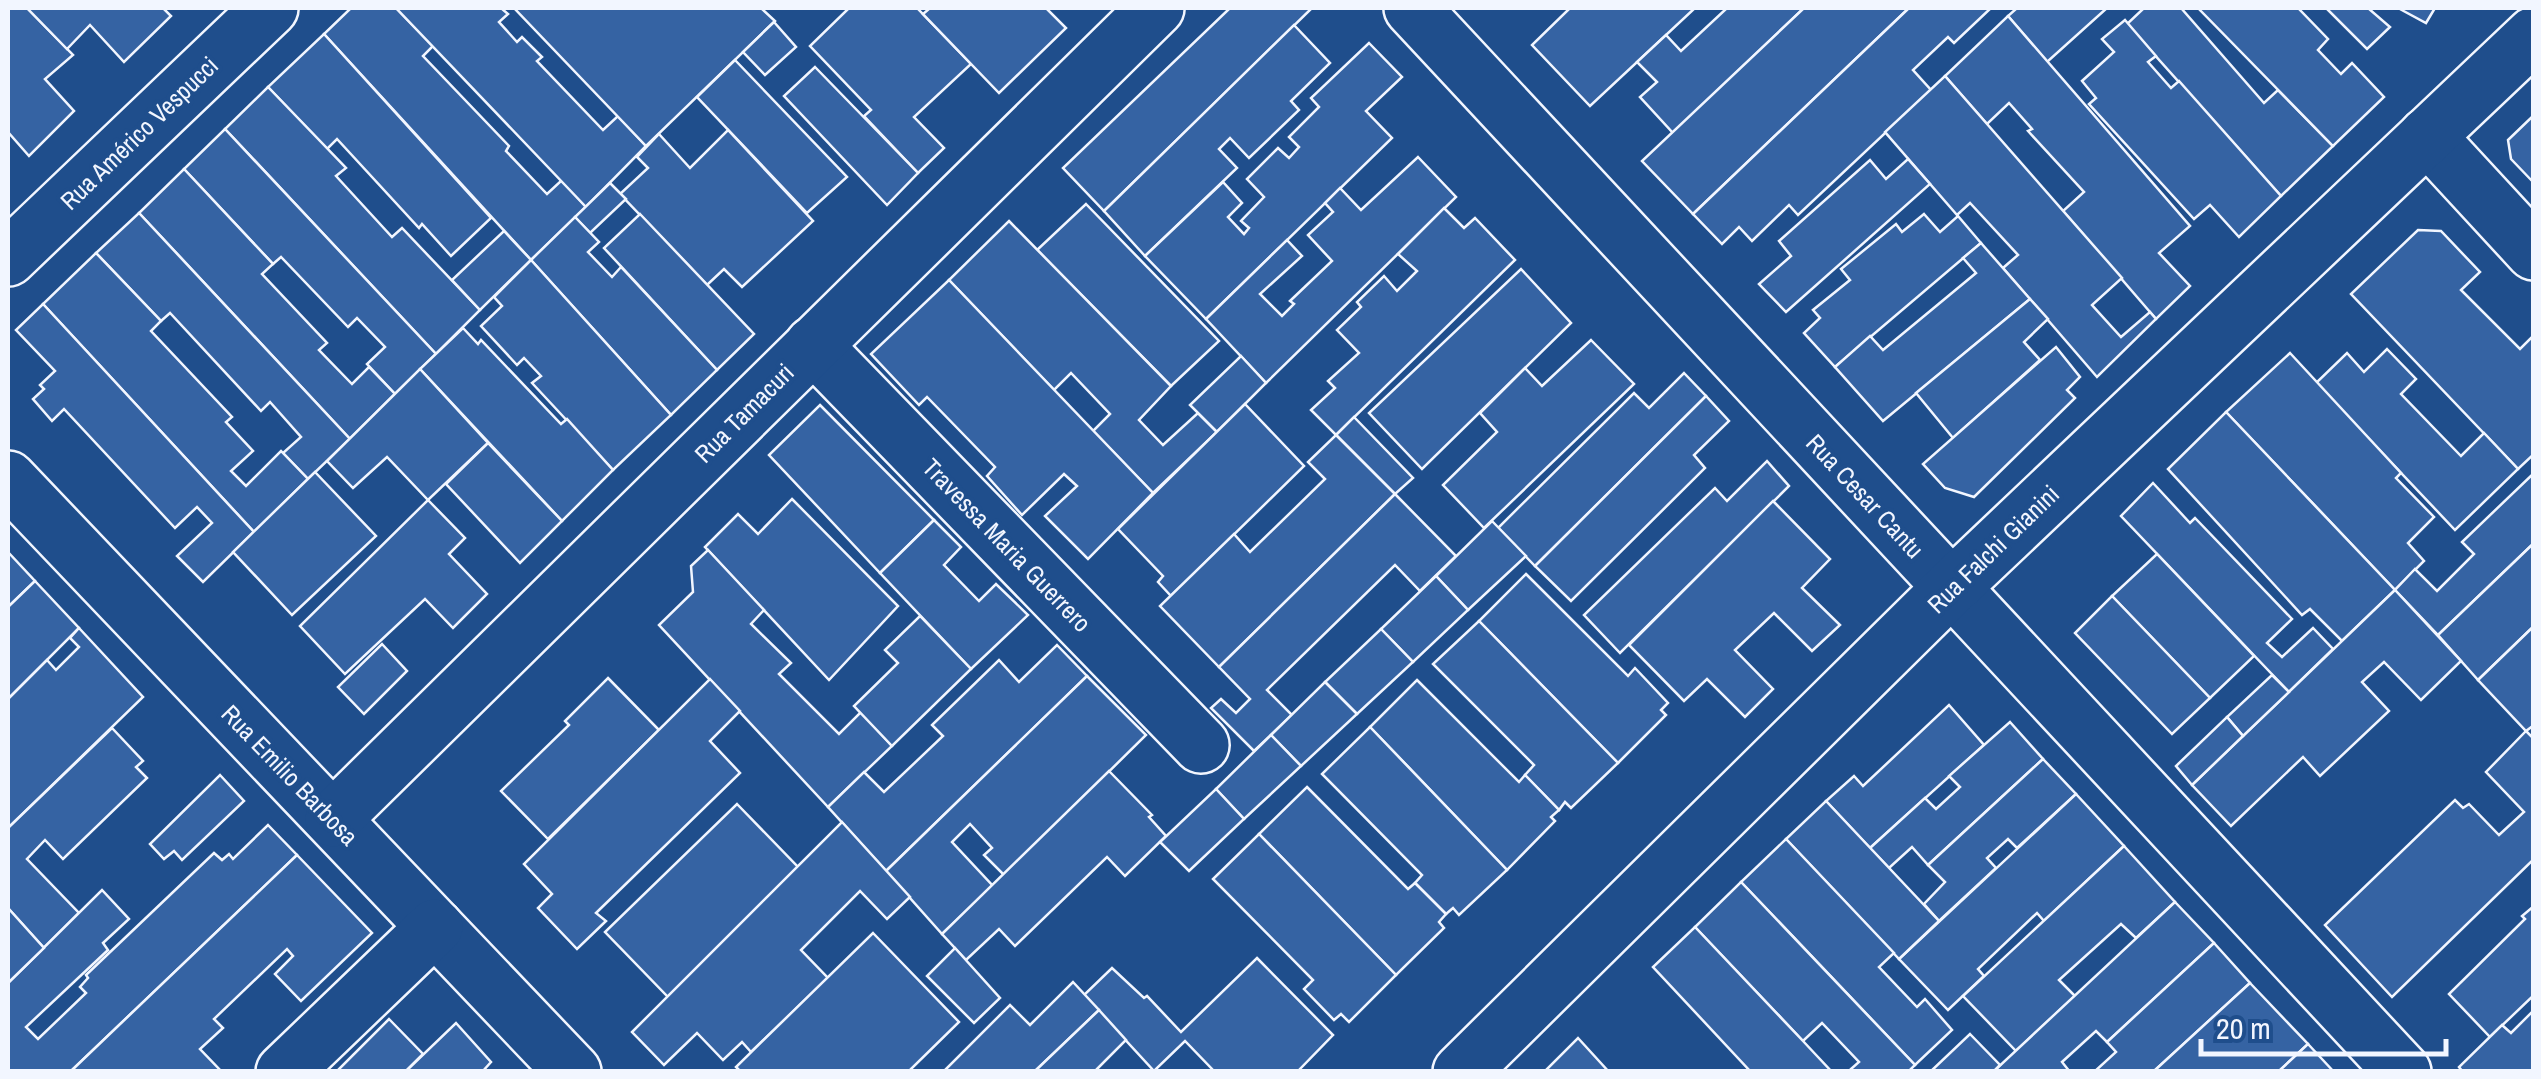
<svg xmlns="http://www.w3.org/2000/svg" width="2541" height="1079" viewBox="0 0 2541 1079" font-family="'Archivo Narrow',sans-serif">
<rect width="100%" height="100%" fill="#1f4e8c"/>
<g fill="#3563a3" stroke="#f2f6ff" stroke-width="2.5">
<path d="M 8,8 L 27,8 L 73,55 L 45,79 L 74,111 L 29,156 L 8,132 Z"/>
<path d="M 27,8 L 163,8 L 171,16 L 124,62 L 90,25 L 67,49 Z"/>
<path d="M 351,8 L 396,8 L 433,46 L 423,56 L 509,146 L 506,151 L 547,194 L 562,180 L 586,207 L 531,260 L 324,34 Z"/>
<path d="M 396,8 L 501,8 L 508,14 L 499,22 L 517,42 L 522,37 L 542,57 L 537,61 L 603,130 L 618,116 L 646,146 L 586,207 Z"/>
<path d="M 514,8 L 761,8 L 775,21 L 646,146 Z"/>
<path d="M 849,8 L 917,8 L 971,64 L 914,117 L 944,148 L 918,173 L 864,116 L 871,110 L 810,46 Z"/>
<path d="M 930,8 L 1046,8 L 1066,28 L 999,93 L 923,14 Z"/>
<path d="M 1230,8 L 1312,8 L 1104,211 L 1063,168 Z"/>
<path d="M 1570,8 L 1695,8 L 1590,106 L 1532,45 Z"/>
<path d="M 1727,8 L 1804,8 L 1673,133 L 1640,97 L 1657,82 L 1637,62 L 1666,35 L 1681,51 Z"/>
<path d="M 1804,8 L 1909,8 L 1693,214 L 1642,161 Z"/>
<path d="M 1909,8 L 1991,8 L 1954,43 L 1948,37 L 1913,70 L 1931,90 L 1798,215 L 1789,205 L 1752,241 L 1739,227 L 1722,244 L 1693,214 Z"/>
<path d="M 2017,8 L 2107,8 L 2047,62 L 2008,16 Z"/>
<path d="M 2144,8 L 2181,8 L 2264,103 L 2278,90 L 2333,146 L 2281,196 L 2127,24 Z"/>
<path d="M 2198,8 L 2298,8 L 2328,39 L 2318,50 L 2341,74 L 2352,63 L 2384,97 L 2333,146 Z"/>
<path d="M 2326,8 L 2368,8 L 2390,27 L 2367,49 Z"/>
<path d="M 2398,8 L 2435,8 L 2426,23 Z"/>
<path d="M 2008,16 L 2190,226 L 2159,253 L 2190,286 L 2156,319 L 2063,211 L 2084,192 L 2028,131 L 2032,129 L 2009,103 L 1987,124 L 1945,76 Z"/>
<path d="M 2125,20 L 2156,56 L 2148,62 L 2171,88 L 2179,81 L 2281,196 L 2239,237 L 2210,205 L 2194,219 L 2089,104 L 2096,98 L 2082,81 L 2114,52 L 2102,39 Z"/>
<path d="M 774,22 L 796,47 L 765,75 L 743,52 Z"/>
<path d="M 1294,25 L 1330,63 L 1291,101 L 1299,110 L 1249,158 L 1230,138 L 1219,149 L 1237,168 L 1145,256 L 1104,211 Z"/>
<path d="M 324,34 L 491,218 L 451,256 L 422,224 L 419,228 L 337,139 L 327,149 L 268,87 Z"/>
<path d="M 1369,43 L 1402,77 L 1366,111 L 1392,138 L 1206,319 L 1145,256 L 1223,182 L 1242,203 L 1228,217 L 1244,234 L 1249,228 L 1241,221 L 1264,197 L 1247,179 L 1278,148 L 1289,158 L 1299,147 L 1289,137 L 1319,107 L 1311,98 Z"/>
<path d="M 735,60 L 847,177 L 807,213 L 697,97 Z"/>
<path d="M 815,67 L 918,173 L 887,205 L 784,96 Z"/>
<path d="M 1945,76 L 2122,278 L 2092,305 L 2121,337 L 2150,312 L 2156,319 L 2097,377 L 2003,268 L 2018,255 L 1970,203 L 1957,215 L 1885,132 Z"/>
<path d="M 268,87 L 346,168 L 336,176 L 392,237 L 402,228 L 480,310 L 436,354 L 225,129 Z"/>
<path d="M 2534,115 L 2534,183 L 2511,159 L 2508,140 Z"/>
<path d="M 225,129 L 436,354 L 395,394 L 367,364 L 385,347 L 357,318 L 348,327 L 281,257 L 273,264 L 184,169 Z"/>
<path d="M 728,130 L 813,221 L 742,287 L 724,269 L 707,285 L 620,194 L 648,168 L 637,157 L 659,134 L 690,168 Z"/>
<path d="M 1418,157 L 1456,197 L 1266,383 L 1206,319 L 1287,240 L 1302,256 L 1260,294 L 1282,316 L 1294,304 L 1290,301 L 1332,261 L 1308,235 L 1333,212 L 1325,203 L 1340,188 L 1361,210 Z"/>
<path d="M 1908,159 L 1930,184 L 1786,312 L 1759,284 L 1791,256 L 1779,241 L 1870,160 L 1886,179 Z"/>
<path d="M 184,169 L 273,264 L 262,274 L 327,343 L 319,350 L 352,384 L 369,367 L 395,394 L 350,439 L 139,213 Z"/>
<path d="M 610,183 L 626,199 L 590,233 L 575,217 Z"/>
<path d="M 1086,204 L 1219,341 L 1171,386 L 1037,250 Z"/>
<path d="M 1444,208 L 1464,228 L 1475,218 L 1515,260 L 1336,435 L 1311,410 L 1335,388 L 1328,381 L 1359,353 L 1337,330 L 1361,307 L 1357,302 L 1384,276 L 1397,291 L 1417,271 L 1398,254 Z"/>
<path d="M 139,213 L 350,439 L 308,479 L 283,453 L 301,437 L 270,402 L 261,411 L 170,313 L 161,321 L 96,253 Z"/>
<path d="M 640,214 L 754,334 L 717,370 L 604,248 Z"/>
<path d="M 1924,214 L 1940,232 L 1958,216 L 1981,243 L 1835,367 L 1804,333 L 1820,318 L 1813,310 L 1850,280 L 1841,269 L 1896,224 L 1902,232 Z"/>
<path d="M 575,217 L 599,242 L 588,252 L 612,277 L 621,267 L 717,370 L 671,415 L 531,260 Z"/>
<path d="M 1009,221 L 1171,386 L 1139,420 L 1163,445 L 1198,413 L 1217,432 L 1153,493 L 1093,431 L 1110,414 L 1071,373 L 1054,390 L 949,280 Z"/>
<path d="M 2418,230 L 2441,231 L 2480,272 L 2461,290 L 2520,349 L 2534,335 L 2534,454 L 2518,469 L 2351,294 Z"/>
<path d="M 504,231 L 531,260 L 480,310 L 452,280 Z"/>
<path d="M 1981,243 L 2030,299 L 1883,421 L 1835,367 L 1870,336 L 1883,350 L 1976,273 L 1963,258 Z"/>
<path d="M 96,253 L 161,321 L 151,331 L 232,417 L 226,422 L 253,451 L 231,471 L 246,486 L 281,451 L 308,479 L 254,532 L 43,304 Z"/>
<path d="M 531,260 L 671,415 L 613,470 L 532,383 L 541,376 L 524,358 L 517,365 L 481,326 L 502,306 L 494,297 Z"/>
<path d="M 1521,269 L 1571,323 L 1422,469 L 1369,413 Z"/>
<path d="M 949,280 L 1153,493 L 1088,559 L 1045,516 L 1077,486 L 1064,474 L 1022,515 L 987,476 L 995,467 L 927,397 L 919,405 L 871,354 Z"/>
<path d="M 2030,299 L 2048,319 L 2024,342 L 2040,360 L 1953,438 L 1916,393 Z"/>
<path d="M 43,304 L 254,532 L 203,582 L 177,556 L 212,523 L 197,507 L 175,528 L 64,409 L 52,421 L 33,399 L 44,389 L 40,385 L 55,371 L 16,330 Z"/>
<path d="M 463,328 L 478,344 L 481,340 L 561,424 L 567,419 L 613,470 L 562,521 L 420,369 Z"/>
<path d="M 1591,340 L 1634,384 L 1484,528 L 1443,485 L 1497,432 L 1480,413 L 1525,368 L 1542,386 Z"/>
<path d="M 2056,347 L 2080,377 L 2067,390 L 2075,398 L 1974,497 L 1945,488 L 1923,464 Z"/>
<path d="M 2387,349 L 2416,379 L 2401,394 L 2461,456 L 2484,433 L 2518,469 L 2455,530 L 2316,383 L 2347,353 L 2364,372 Z"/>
<path d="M 2290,353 L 2401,473 L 2396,478 L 2434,517 L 2408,543 L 2424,561 L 2395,590 L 2226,412 Z"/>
<path d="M 1241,356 L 1266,383 L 1217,432 L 1190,405 Z"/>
<path d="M 420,369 L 488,443 L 428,500 L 387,457 L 353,488 L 327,461 Z"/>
<path d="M 1684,373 L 1706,396 L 1535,566 L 1498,528 L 1634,393 L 1649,408 Z"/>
<path d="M 1706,396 L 1729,421 L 1694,455 L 1705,468 L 1571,601 L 1535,566 Z"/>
<path d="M 1245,404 L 1304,466 L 1171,596 L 1158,582 L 1163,576 L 1118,529 Z"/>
<path d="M 820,405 L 934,520 L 880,573 L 769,455 Z"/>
<path d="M 2226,412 L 2395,590 L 2342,641 L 2310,609 L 2302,615 L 2168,469 Z"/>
<path d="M 1354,417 L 1413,478 L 1395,494 L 1336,435 Z"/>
<path d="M 1336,435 L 1395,494 L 1219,667 L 1160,606 L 1234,534 L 1250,552 L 1325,479 L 1308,462 Z"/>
<path d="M 488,443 L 562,521 L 520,563 L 446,484 Z"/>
<path d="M 1767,461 L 1789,486 L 1620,653 L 1584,615 L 1715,488 L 1727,501 Z"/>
<path d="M 315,472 L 376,536 L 292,615 L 233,552 Z"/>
<path d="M 2534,473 L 2534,543 L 2438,635 L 2395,590 L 2415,569 L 2437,591 L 2474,554 L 2462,542 Z"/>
<path d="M 2153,483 L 2190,523 L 2195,518 L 2292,619 L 2267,643 L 2282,657 L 2313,628 L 2333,649 L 2289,692 L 2121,516 Z"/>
<path d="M 1395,494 L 1456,556 L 1420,591 L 1395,565 L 1267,690 L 1292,715 L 1254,751 L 1211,708 L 1221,699 L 1236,713 L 1250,699 L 1219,667 Z"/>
<path d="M 792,499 L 898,606 L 829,680 L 705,547 L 738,514 L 758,534 Z"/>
<path d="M 428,500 L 465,538 L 449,554 L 487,594 L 453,628 L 425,599 L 345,674 L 300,626 Z"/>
<path d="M 1773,501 L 1830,559 L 1802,588 L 1840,625 L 1812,651 L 1774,613 L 1735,650 L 1773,689 L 1745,717 L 1707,679 L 1684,701 L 1629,645 Z"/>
<path d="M 934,520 L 961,547 L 944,565 L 979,601 L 996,584 L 1028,615 L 971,669 L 880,573 Z"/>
<path d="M 1492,521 L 1526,556 L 1468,610 L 1436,576 Z"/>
<path d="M 2534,543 L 2534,626 L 2478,680 L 2438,635 Z"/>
<path d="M 708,550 L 764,610 L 751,624 L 791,663 L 779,674 L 839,734 L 861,712 L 892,746 L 828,807 L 659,625 L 693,592 L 691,566 Z"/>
<path d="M 8,552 L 35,581 L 8,607 Z"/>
<path d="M 2157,554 L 2254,656 L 2210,698 L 2112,596 Z"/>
<path d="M 1526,574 L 1628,676 L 1635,668 L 1668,703 L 1661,710 L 1666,715 L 1618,763 L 1479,621 Z"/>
<path d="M 1436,576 L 1468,610 L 1413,662 L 1381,629 Z"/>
<path d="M 35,581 L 79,628 L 8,699 L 8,607 Z"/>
<path d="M 2395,590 L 2461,661 L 2421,700 L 2384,662 L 2362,682 L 2389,711 L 2320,776 L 2303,757 L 2231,826 L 2192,785 Z"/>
<path d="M 2112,596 L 2210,698 L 2172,734 L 2075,633 Z"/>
<path d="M 920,616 L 971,669 L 892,746 L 854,706 L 898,663 L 885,650 Z"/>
<path d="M 1479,621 L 1618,763 L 1571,808 L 1565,802 L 1559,810 L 1525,775 L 1534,765 L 1433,664 Z"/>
<path d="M 2534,626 L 2534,725 L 2526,731 L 2478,680 Z"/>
<path d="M 79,628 L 143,697 L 8,828 L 8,699 L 47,660 L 56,670 L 79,647 L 70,638 Z"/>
<path d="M 1381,629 L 1413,662 L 1357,714 L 1325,682 Z"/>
<path d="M 382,644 L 407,671 L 364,714 L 338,687 Z"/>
<path d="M 1057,645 L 1087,676 L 886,871 L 828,807 L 864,772 L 884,792 L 943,736 L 932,725 L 999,660 L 1019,682 Z"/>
<path d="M 2272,675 L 2289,692 L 2243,736 L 2227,717 Z"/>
<path d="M 1087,676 L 1146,735 L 1004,875 L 984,855 L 992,848 L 970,824 L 952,842 L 993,886 L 942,934 L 886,871 Z"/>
<path d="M 608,678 L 659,730 L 548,839 L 501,791 L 569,725 L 565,721 Z"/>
<path d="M 710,679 L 740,711 L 710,741 L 740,773 L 596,913 L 606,921 L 577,949 L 538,908 L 552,894 L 524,864 Z"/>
<path d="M 1417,680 L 1519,782 L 1525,775 L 1559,810 L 1551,817 L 1555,821 L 1507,870 L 1370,727 Z"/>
<path d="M 1325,682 L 1357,714 L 1301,766 L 1271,735 Z"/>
<path d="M 1949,705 L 1984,745 L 1870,848 L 1826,801 L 1854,776 L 1863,786 Z"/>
<path d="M 2227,717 L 2243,736 L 2192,785 L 2176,766 Z"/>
<path d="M 2010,722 L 2043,759 L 1928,865 L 1912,847 L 1889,868 L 1870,848 L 1925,798 L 1936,809 L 1960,787 L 1949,776 Z"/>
<path d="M 1370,727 L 1507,870 L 1459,915 L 1453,908 L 1446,914 L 1415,883 L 1422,875 L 1322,774 Z"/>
<path d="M 112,728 L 143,761 L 136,767 L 147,778 L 63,859 L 45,840 L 27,859 L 79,913 L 44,948 L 8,908 L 8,828 Z"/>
<path d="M 2526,731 L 2534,739 L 2534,859 L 2392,997 L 2325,925 L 2455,800 L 2463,808 L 2469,804 L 2499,835 L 2524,812 L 2486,772 Z"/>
<path d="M 1271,735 L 1301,766 L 1244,819 L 1216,789 Z"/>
<path d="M 2043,759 L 2076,794 L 2017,848 L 2008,839 L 1987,858 L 1996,868 L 1939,921 L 1924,904 L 1945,882 L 1928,865 Z"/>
<path d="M 1109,771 L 1152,815 L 1149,817 L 1166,836 L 1125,876 L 1107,857 L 1015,946 L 999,929 L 966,960 L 942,934 Z"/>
<path d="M 220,775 L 244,801 L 182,860 L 174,851 L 164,859 L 150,844 Z"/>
<path d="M 1307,787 L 1408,889 L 1415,883 L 1446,914 L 1439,922 L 1444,928 L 1396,975 L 1259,834 Z"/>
<path d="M 1216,789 L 1244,819 L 1189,871 L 1160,842 Z"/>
<path d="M 2076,794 L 2124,846 L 2044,921 L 2037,913 L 1978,969 L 1984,976 L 1948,1010 L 1899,959 Z"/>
<path d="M 1826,801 L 1939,921 L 1899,959 L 1786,839 Z"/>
<path d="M 737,804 L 798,867 L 668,997 L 605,932 Z"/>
<path d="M 842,822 L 910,897 L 887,919 L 860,891 L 801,950 L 828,978 L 751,1052 L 742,1042 L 723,1060 L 697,1033 L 664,1065 L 632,1032 Z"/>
<path d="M 268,825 L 297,855 L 70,1072 L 8,1072 L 8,983 L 102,890 L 129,919 L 103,943 L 108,950 L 26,1027 L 38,1039 L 86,993 L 80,987 L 88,978 L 86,975 L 214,853 L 222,860 L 229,854 L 233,859 Z"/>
<path d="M 1259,834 L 1396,975 L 1349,1022 L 1341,1014 L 1334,1020 L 1304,989 L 1313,980 L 1213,879 Z"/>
<path d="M 1786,839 L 1894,953 L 1879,967 L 1917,1007 L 1925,999 L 1952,1030 L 1915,1065 L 1741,882 Z"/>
<path d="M 2124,846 L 2175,902 L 2136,938 L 2121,924 L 2059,980 L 2075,996 L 2016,1051 L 1963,996 Z"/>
<path d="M 297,855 L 372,933 L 301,1001 L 275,974 L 293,956 L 287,949 L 214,1019 L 223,1028 L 200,1049 L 222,1072 L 70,1072 Z"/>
<path d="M 1741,882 L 1915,1065 L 1908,1072 L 1853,1072 L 1851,1069 L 1859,1062 L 1822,1023 L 1803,1041 L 1695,927 Z"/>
<path d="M 2175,902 L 2214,943 L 2107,1042 L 2096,1031 L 2062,1062 L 2070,1072 L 1993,1072 Z"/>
<path d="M 2534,906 L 2534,995 L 2490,1037 L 2449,994 L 2525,919 L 2522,916 Z"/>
<path d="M 8,908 L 44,948 L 8,983 Z"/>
<path d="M 1695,927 L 1803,1041 L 1832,1072 L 1751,1072 L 1653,967 Z"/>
<path d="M 873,933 L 959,1022 L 908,1072 L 741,1072 L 736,1067 Z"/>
<path d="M 2214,943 L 2250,983 L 2153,1072 L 2094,1072 L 2116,1052 L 2107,1042 Z"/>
<path d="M 955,948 L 1000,998 L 974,1023 L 927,976 Z"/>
<path d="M 1257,958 L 1333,1035 L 1297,1072 L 1215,1072 L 1185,1041 L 1154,1071 L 1084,995 L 1112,968 L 1144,998 L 1147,996 L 1181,1032 Z"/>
<path d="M 1073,982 L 1099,1010 L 1034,1072 L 943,1072 L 1010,1005 L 1030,1025 Z"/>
<path d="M 2250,983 L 2308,1044 L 2278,1072 L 2153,1072 Z"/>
<path d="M 1099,1010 L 1126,1040 L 1097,1069 L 1099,1072 L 1034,1072 Z"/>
<path d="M 2534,1010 L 2534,1072 L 2463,1072 L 2459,1067 L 2502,1025 L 2511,1033 Z"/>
<path d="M 389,1019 L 423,1054 L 405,1072 L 336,1072 Z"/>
<path d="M 456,1023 L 491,1062 L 482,1072 L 405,1072 Z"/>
<path d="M 1970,1034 L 2000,1065 L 1993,1072 L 1930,1072 Z"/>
<path d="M 1578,1038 L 1609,1072 L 1544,1072 Z"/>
<path d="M 2308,1044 L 2334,1072 L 2278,1072 Z"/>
</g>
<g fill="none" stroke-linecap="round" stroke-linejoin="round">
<defs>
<g id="street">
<path d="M 1412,8 L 2403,1072"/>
<path d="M 2427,136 L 2534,252"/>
<path d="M 8,258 L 270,8"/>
<path d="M 813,345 L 1201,745"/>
<path d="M 8,479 L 573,1072"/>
<path d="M 333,819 L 1156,8"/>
<path d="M 284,1072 L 435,927"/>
<path d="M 1461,1072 L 1951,588 L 2534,35"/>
</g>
</defs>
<use href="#street" stroke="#f2f6ff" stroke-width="60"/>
<use href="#street" stroke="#1f4e8c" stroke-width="55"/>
</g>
<g text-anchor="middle" stroke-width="8" stroke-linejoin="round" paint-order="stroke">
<g font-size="25" fill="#f2f6ff" stroke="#1f4e8c">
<text transform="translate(139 133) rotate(-44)" y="9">Rua Américo Vespucci</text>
<text transform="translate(744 413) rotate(-45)" y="9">Rua Tamacuri</text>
<text transform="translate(1865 496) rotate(47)" y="9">Rua Cesar Cantu</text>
<text transform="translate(1007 545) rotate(46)" y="9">Travessa Maria Guerrero</text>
<text transform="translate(1993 549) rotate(-44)" y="9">Rua Falchi Gianini</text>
<text transform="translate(290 775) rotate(46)" y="9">Rua Emilio Barbosa</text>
</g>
</g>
<rect width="2541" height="1079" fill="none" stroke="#f2f6ff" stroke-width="20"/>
<path d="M2201 1039v15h245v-15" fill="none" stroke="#f2f6ff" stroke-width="5"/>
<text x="2216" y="1039" font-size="30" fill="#f2f6ff" stroke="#1f4e8c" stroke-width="8" paint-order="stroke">20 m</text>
</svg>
